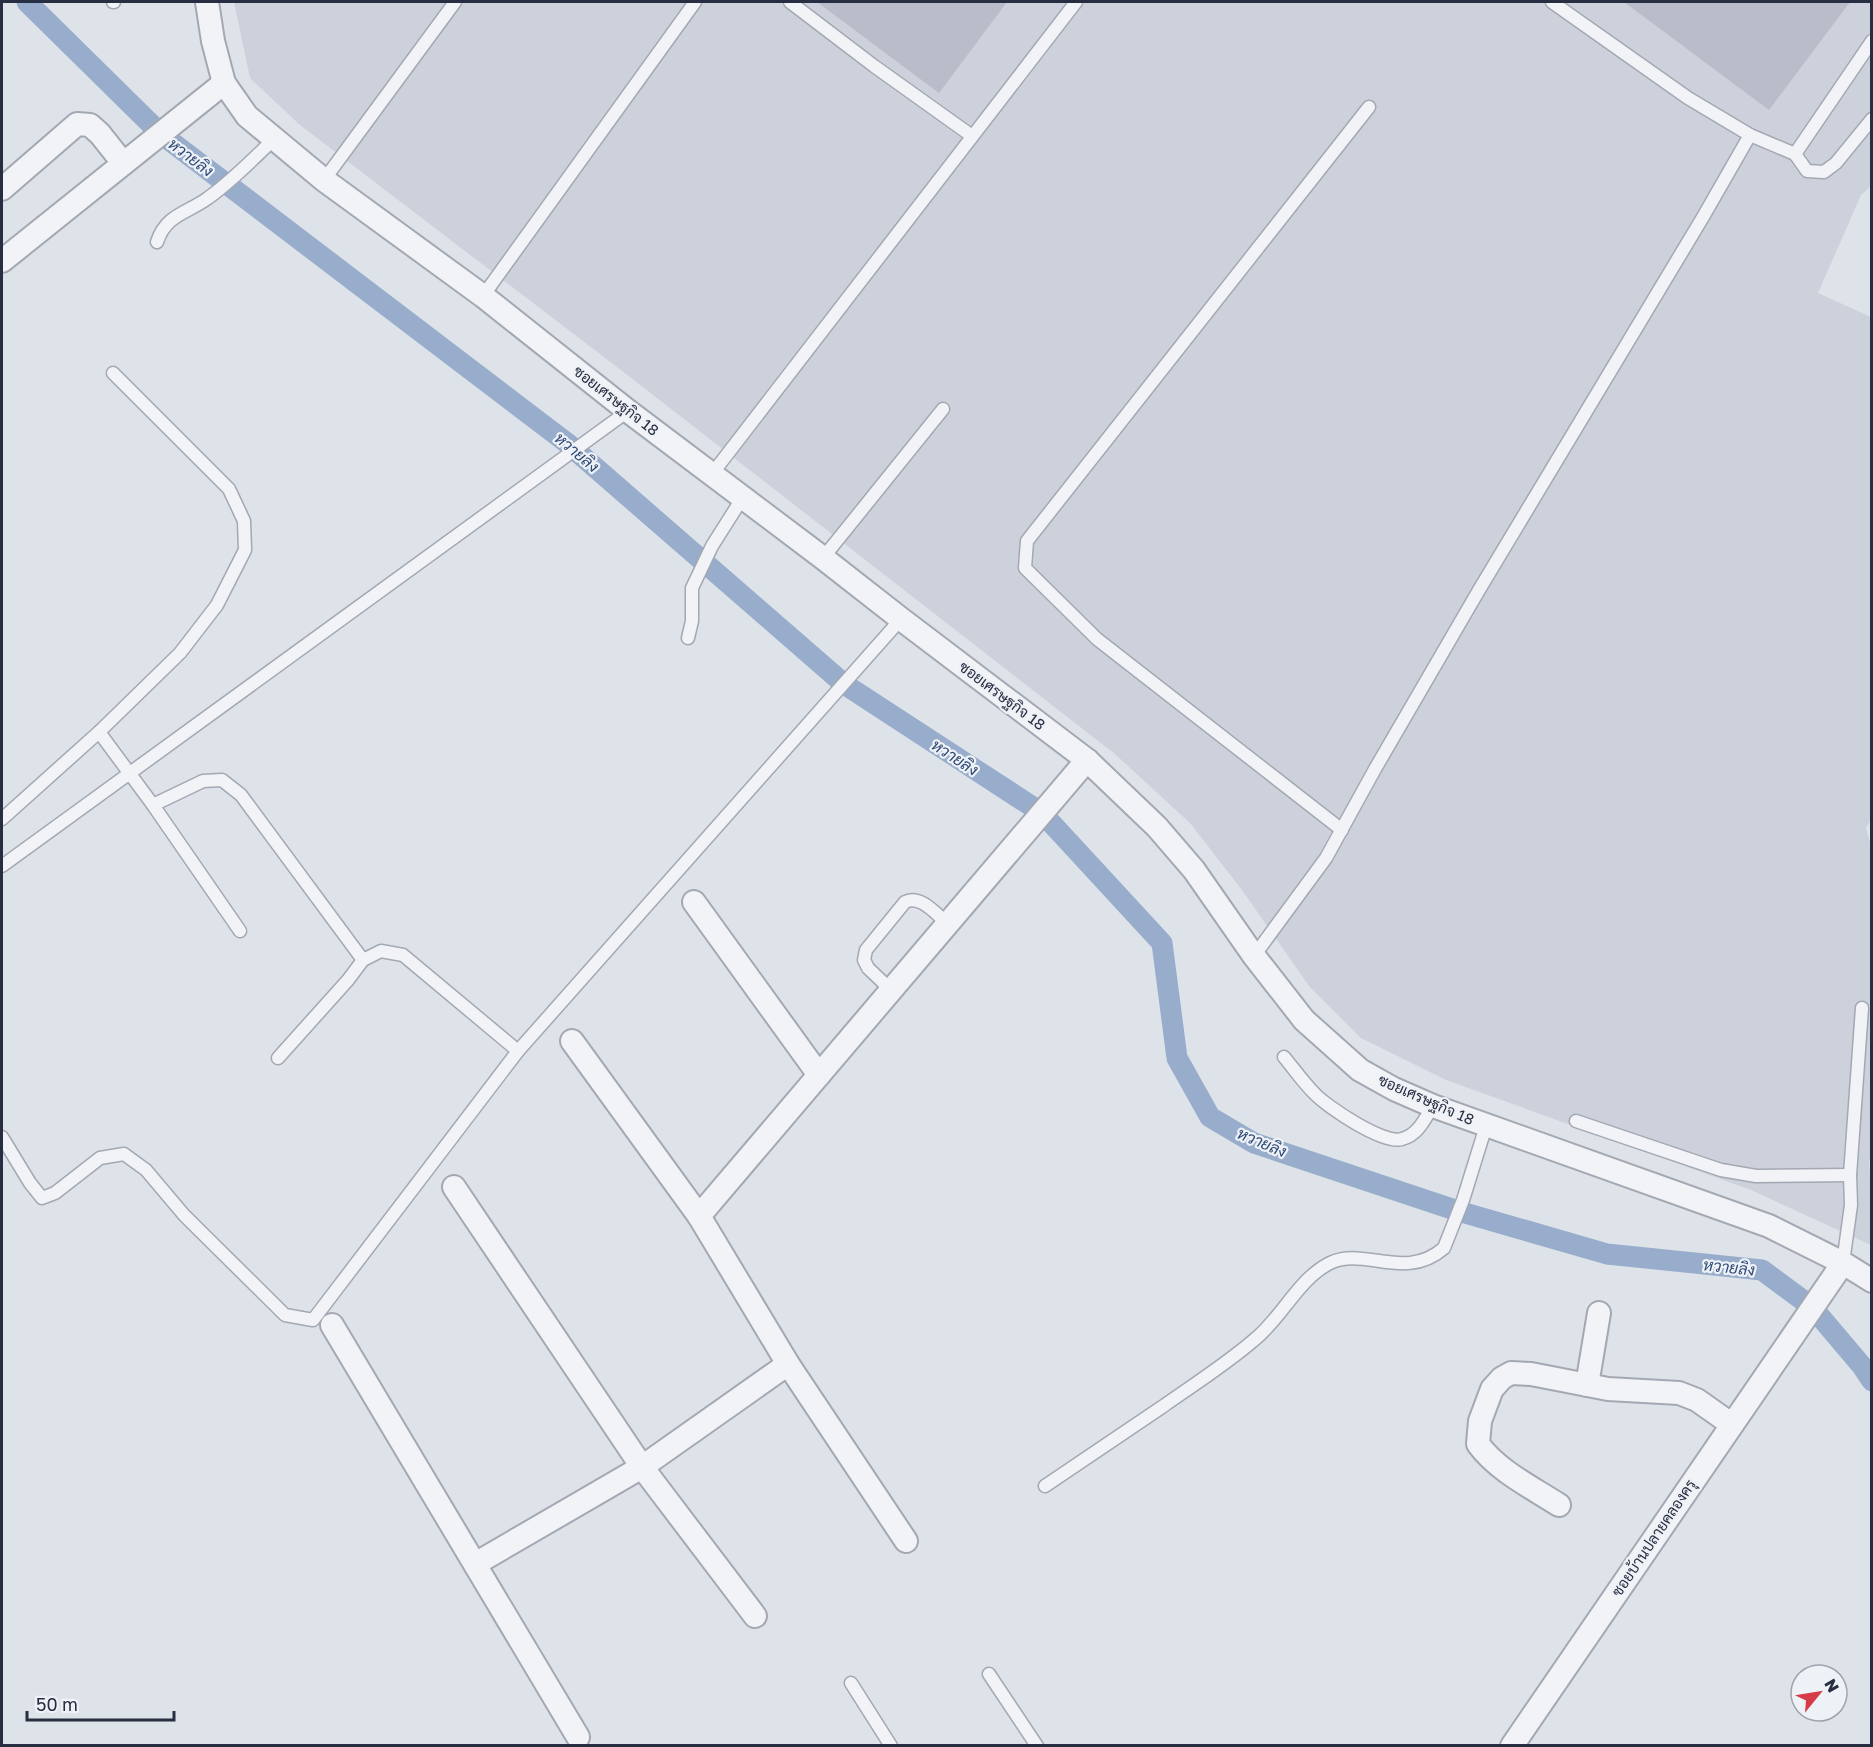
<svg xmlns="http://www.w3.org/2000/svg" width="1873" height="1747" viewBox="0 0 1873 1747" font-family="'Golos Text',Sarabun,sans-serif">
<rect width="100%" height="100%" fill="#dee2e9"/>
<path fill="#ccd1db" d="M 234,2 L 1871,2 L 1871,186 L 1861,195 L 1818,293 L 1871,317 L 1872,818 L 1866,828 L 1872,850 L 1872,1135 L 1869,1167 L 1872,1176 L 1871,1245 L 1751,1190 L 1446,1080 L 1361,1038 L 1309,986 L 1242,890 L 1190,823 L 1115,754 L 630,377 L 300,125 L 250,78 Z"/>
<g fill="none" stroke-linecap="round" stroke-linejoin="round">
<path stroke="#97adcb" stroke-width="21" d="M 27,2 L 161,134 L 567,443 L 844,684 L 1042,813 L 1162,943 L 1177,1058 L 1210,1117 L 1254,1143 L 1458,1211 L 1607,1254 L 1762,1270 L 1812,1307 L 1862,1366 L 1872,1381"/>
</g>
<g fill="#b8bdc9">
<path d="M 817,2 L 1007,2 L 939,93 Z"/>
<path d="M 1624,2 L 1850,2 L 1769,110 Z"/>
</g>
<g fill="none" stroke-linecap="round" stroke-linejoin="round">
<defs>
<g id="lane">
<path d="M 113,2 L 114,2"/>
<path d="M 790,2 L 874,66 L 972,136"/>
<path d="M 1552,2 L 1688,98 L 1750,135 L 1795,154 L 1872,41"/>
<path d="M 1795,154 L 1807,171 L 1824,172 L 1836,163 L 1872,119"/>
<path d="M 324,180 L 455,2"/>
<path d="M 157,242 C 166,214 188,213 208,198 C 232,181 253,159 274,139"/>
<path d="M 483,296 L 695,2"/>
<path d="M 712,474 L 1076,2"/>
<path d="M 823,558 L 943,409"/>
<path d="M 688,638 L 692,621 L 692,588 L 712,546 L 743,497"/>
<path d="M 99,732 L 153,805 L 203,781 L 222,780 L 241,795 L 363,960 L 348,980 L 278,1058"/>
<path d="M 153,805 L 240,931"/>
<path d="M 2,819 L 99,732 L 180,653 L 217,605 L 245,550 L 244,521 L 229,489 L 113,373"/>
<path d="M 1342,830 L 1097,639 L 1025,568 L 1027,541 L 1369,107"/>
<path d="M 2,866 L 628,411"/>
<path d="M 1254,956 L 1326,858 L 1375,769 L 1479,590 L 1703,217 L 1750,135"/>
<path d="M 363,960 L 381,951 L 403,955 L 518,1051"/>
<path d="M 891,990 L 868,968 L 864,960 L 866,950 L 905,902 C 920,894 936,914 948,924"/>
<path d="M 1284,1057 C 1294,1069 1303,1082 1314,1093 C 1327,1107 1384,1145 1402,1139 C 1418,1135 1424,1120 1433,1106"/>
<path d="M 1576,1121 L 1721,1170 L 1756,1176 L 1850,1175"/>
<path d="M 2,1137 L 30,1183 L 42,1198 L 55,1193 L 100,1158 L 124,1154 L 146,1170 L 184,1215 L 285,1315 L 313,1320 L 518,1051 L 901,619"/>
<path d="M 1843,1263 L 1851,1205 L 1850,1175 L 1862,1008"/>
<path d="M 1045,1486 C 1084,1460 1123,1433 1162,1407 C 1193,1385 1225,1365 1254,1340 C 1282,1318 1298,1279 1330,1263 C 1364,1246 1405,1282 1444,1248 L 1463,1200 L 1486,1126"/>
<path d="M 989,1674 L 1037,1746"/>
<path d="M 851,1683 L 891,1746"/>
</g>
<g id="street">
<path d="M 207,2 L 213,41 L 224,83 L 247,116 L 324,180 L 483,296 L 628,411 L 823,558 L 901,619 L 1087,760 L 1157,827 L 1194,870 L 1254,956 L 1304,1020 L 1360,1070 L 1394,1089 L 1433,1106 L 1769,1226 L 1843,1263 L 1872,1281"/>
<path d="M 2,189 L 77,124 L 90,125 L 100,134 L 123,163"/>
<path d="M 2,261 L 224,83"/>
<path d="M 694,902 L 819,1075"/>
<path d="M 572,1041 L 699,1216 L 788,1364 L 906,1541"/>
<path d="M 454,1187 L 642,1467 L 755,1616"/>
<path d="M 699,1216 L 1087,760"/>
<path d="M 332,1325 L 578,1737"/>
<path d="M 1587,1385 L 1599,1313"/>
<path d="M 1559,1505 C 1531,1487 1498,1471 1478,1444 L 1480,1421 L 1492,1389 L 1502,1378 L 1511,1373 L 1531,1374 L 1608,1389 L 1679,1393 L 1697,1400 L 1731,1424"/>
<path d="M 475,1564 L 642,1467 L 788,1364"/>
<path d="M 1512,1746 L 1843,1263"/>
</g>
</defs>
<use href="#lane" stroke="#a3a8b3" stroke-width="15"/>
<use href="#street" stroke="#a3a8b3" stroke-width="26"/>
<use href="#lane" stroke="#f1f3f7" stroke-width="12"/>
<use href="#street" stroke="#f1f3f7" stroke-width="22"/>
</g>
<g text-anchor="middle" stroke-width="4.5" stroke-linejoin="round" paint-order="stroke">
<g font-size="15" fill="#272e41" stroke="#eef1f6">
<text transform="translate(616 401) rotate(38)" y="5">ซอยเศรษฐกิจ 18</text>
<text transform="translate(1002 696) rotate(37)" y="5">ซอยเศรษฐกิจ 18</text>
<text transform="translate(1426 1100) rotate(24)" y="5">ซอยเศรษฐกิจ 18</text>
<text transform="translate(1654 1538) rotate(-56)" y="5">ซอยบ้านปลายคลองครุ</text>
</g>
<g font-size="16" font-style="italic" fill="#2e4a77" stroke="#eef1f6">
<text transform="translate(191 157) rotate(37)" y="6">หวายลิง</text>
<text transform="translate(577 452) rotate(40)" y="6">หวายลิง</text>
<text transform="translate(955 757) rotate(33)" y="6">หวายลิง</text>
<text transform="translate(1262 1142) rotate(23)" y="6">หวายลิง</text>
<text transform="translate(1729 1267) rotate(6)" y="6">หวายลิง</text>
</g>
</g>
<rect width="1873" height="1747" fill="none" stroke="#272e41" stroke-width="6"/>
<g transform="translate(1819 1693) rotate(60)"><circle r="28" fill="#eef1f6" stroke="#9ea3ae" stroke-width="1.5"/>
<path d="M0-4.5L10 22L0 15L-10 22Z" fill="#d63b48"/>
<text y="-9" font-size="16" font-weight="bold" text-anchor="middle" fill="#272e41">N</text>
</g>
<path d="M27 1711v9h147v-9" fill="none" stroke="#272e41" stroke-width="3"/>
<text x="36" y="1711" font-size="18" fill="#272e41" stroke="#eef1f6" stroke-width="4.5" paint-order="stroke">50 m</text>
</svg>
